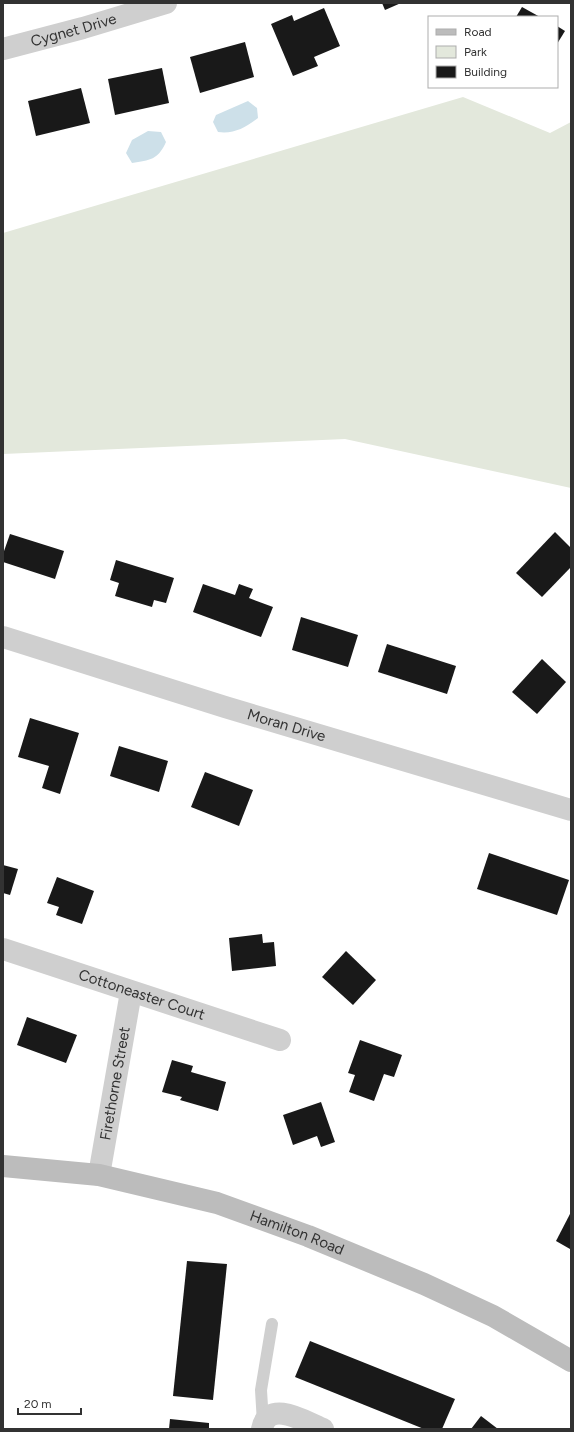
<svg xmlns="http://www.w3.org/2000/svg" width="574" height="1432" viewBox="0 0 574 1432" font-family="Figtree,sans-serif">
<rect width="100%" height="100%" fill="#fff"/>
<path fill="#e3e8dc" d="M 463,97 L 550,133 L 571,122 L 571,488 L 345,439 L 3,454 L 3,233 Z"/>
<g fill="#cde0e9">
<path d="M 248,101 L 257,108 L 258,118 C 245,128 234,134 218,132 L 213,122 L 216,115 Z"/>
<path d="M 148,131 L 161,132 L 166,142 C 158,160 150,160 132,163 L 126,153 L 132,140 Z"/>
</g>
<g fill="#191919">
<path d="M 382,3 L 401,3 L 385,10 Z"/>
<path d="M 522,7 L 540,17 L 516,17 Z"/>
<path d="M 324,8 L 340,46 L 314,57 L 318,66 L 293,76 L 271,24 L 292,15 L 294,21 Z"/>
<path d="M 557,26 L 565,31 L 557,44 Z"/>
<path d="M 245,42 L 254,77 L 200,93 L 190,57 Z"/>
<path d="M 162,68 L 169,103 L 115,115 L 108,79 Z"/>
<path d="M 81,88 L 90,123 L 36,136 L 28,101 Z"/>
<path d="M 555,532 L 571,548 L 571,567 L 542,597 L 516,573 Z"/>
<path d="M 10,534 L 64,551 L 55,579 L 3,562 L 3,554 Z"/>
<path d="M 116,560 L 174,578 L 166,603 L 154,600 L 152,607 L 115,596 L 119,583 L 110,580 Z"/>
<path d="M 203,584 L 235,595 L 239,584 L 253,589 L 249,598 L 273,607 L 261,637 L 193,612 Z"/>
<path d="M 301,617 L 358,635 L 348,667 L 292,650 Z"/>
<path d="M 387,644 L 456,666 L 447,694 L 378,672 Z"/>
<path d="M 542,659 L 566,682 L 537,714 L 512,692 Z"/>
<path d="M 30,718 L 79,733 L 60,794 L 42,788 L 49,766 L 18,757 Z"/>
<path d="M 119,746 L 168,761 L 159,792 L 110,776 Z"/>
<path d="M 205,772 L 253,790 L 239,826 L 191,807 Z"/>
<path d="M 489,853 L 569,880 L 557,915 L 477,889 Z"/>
<path d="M 3,865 L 18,869 L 10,895 L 3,893 Z"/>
<path d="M 57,877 L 94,891 L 82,924 L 56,915 L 59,907 L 47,903 Z"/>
<path d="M 262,934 L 263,943 L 274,942 L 276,966 L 232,971 L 229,938 Z"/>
<path d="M 346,951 L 376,980 L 353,1005 L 322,977 Z"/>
<path d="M 27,1017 L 77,1035 L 66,1063 L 17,1045 Z"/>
<path d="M 360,1040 L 402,1055 L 394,1077 L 384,1074 L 374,1101 L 349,1092 L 355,1075 L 348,1073 Z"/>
<path d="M 172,1060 L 193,1066 L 191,1072 L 226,1082 L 218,1111 L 180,1100 L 182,1097 L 162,1092 Z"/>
<path d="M 321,1102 L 335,1142 L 321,1147 L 317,1136 L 293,1145 L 283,1115 Z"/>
<path d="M 571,1212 L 571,1247 L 570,1249 L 556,1241 Z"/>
<path d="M 187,1261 L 227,1264 L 213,1400 L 173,1396 Z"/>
<path d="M 310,1341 L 455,1399 L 442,1429 L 424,1429 L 295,1377 Z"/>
<path d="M 481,1416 L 498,1429 L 471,1429 Z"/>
<path d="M 170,1419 L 209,1423 L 209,1429 L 169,1429 Z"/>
</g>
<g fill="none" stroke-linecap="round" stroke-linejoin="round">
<path stroke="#cfcfcf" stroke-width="12" d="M 263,1423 L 261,1390 L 272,1324"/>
<g stroke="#cfcfcf" stroke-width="22">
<path id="s1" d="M 3,49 L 83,28 L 166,3"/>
<path id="s2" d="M 3,637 L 225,707 L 571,810"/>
<path id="s3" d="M 3,949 L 280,1040"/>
<path id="s4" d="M 99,1175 L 131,992"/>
<path d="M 262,1429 C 268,1398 306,1422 323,1429"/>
</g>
<path stroke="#bcbcbc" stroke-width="22" id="s5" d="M 3,1166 L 99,1175 L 217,1203 L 308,1236 L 424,1284 L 493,1316 L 571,1361"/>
</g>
<g text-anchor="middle" stroke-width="4" stroke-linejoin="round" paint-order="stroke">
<g font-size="15" fill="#323232" stroke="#fff">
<text dy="5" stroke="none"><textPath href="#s1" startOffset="73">Cygnet Drive</textPath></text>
<text dy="5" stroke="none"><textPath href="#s2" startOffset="297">Moran Drive</textPath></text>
<text dy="5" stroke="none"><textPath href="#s3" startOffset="146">Cottoneaster Court</textPath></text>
<text dy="5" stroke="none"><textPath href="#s4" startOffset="93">Firethorne Street</textPath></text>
<text dy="5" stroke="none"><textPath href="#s5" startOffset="303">Hamilton Road</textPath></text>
</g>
</g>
<rect width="574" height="1432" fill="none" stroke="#323232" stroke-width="8"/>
<rect x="428" y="16" width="130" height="72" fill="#ffffff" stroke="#adadad"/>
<rect x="436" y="29" width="20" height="6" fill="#bcbcbc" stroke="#adadad"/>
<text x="464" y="36" font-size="12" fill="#323232">Road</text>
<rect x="436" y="46" width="20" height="12" fill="#e3e8dc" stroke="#adadad"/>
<text x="464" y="56" font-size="12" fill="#323232">Park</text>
<rect x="436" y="66" width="20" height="12" fill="#191919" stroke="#adadad"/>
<text x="464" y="76" font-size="12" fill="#323232">Building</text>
<path d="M18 1408v6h63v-6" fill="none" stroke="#323232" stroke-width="2"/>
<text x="24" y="1408" font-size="12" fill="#323232" stroke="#ffffff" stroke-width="3" paint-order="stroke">20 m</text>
</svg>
